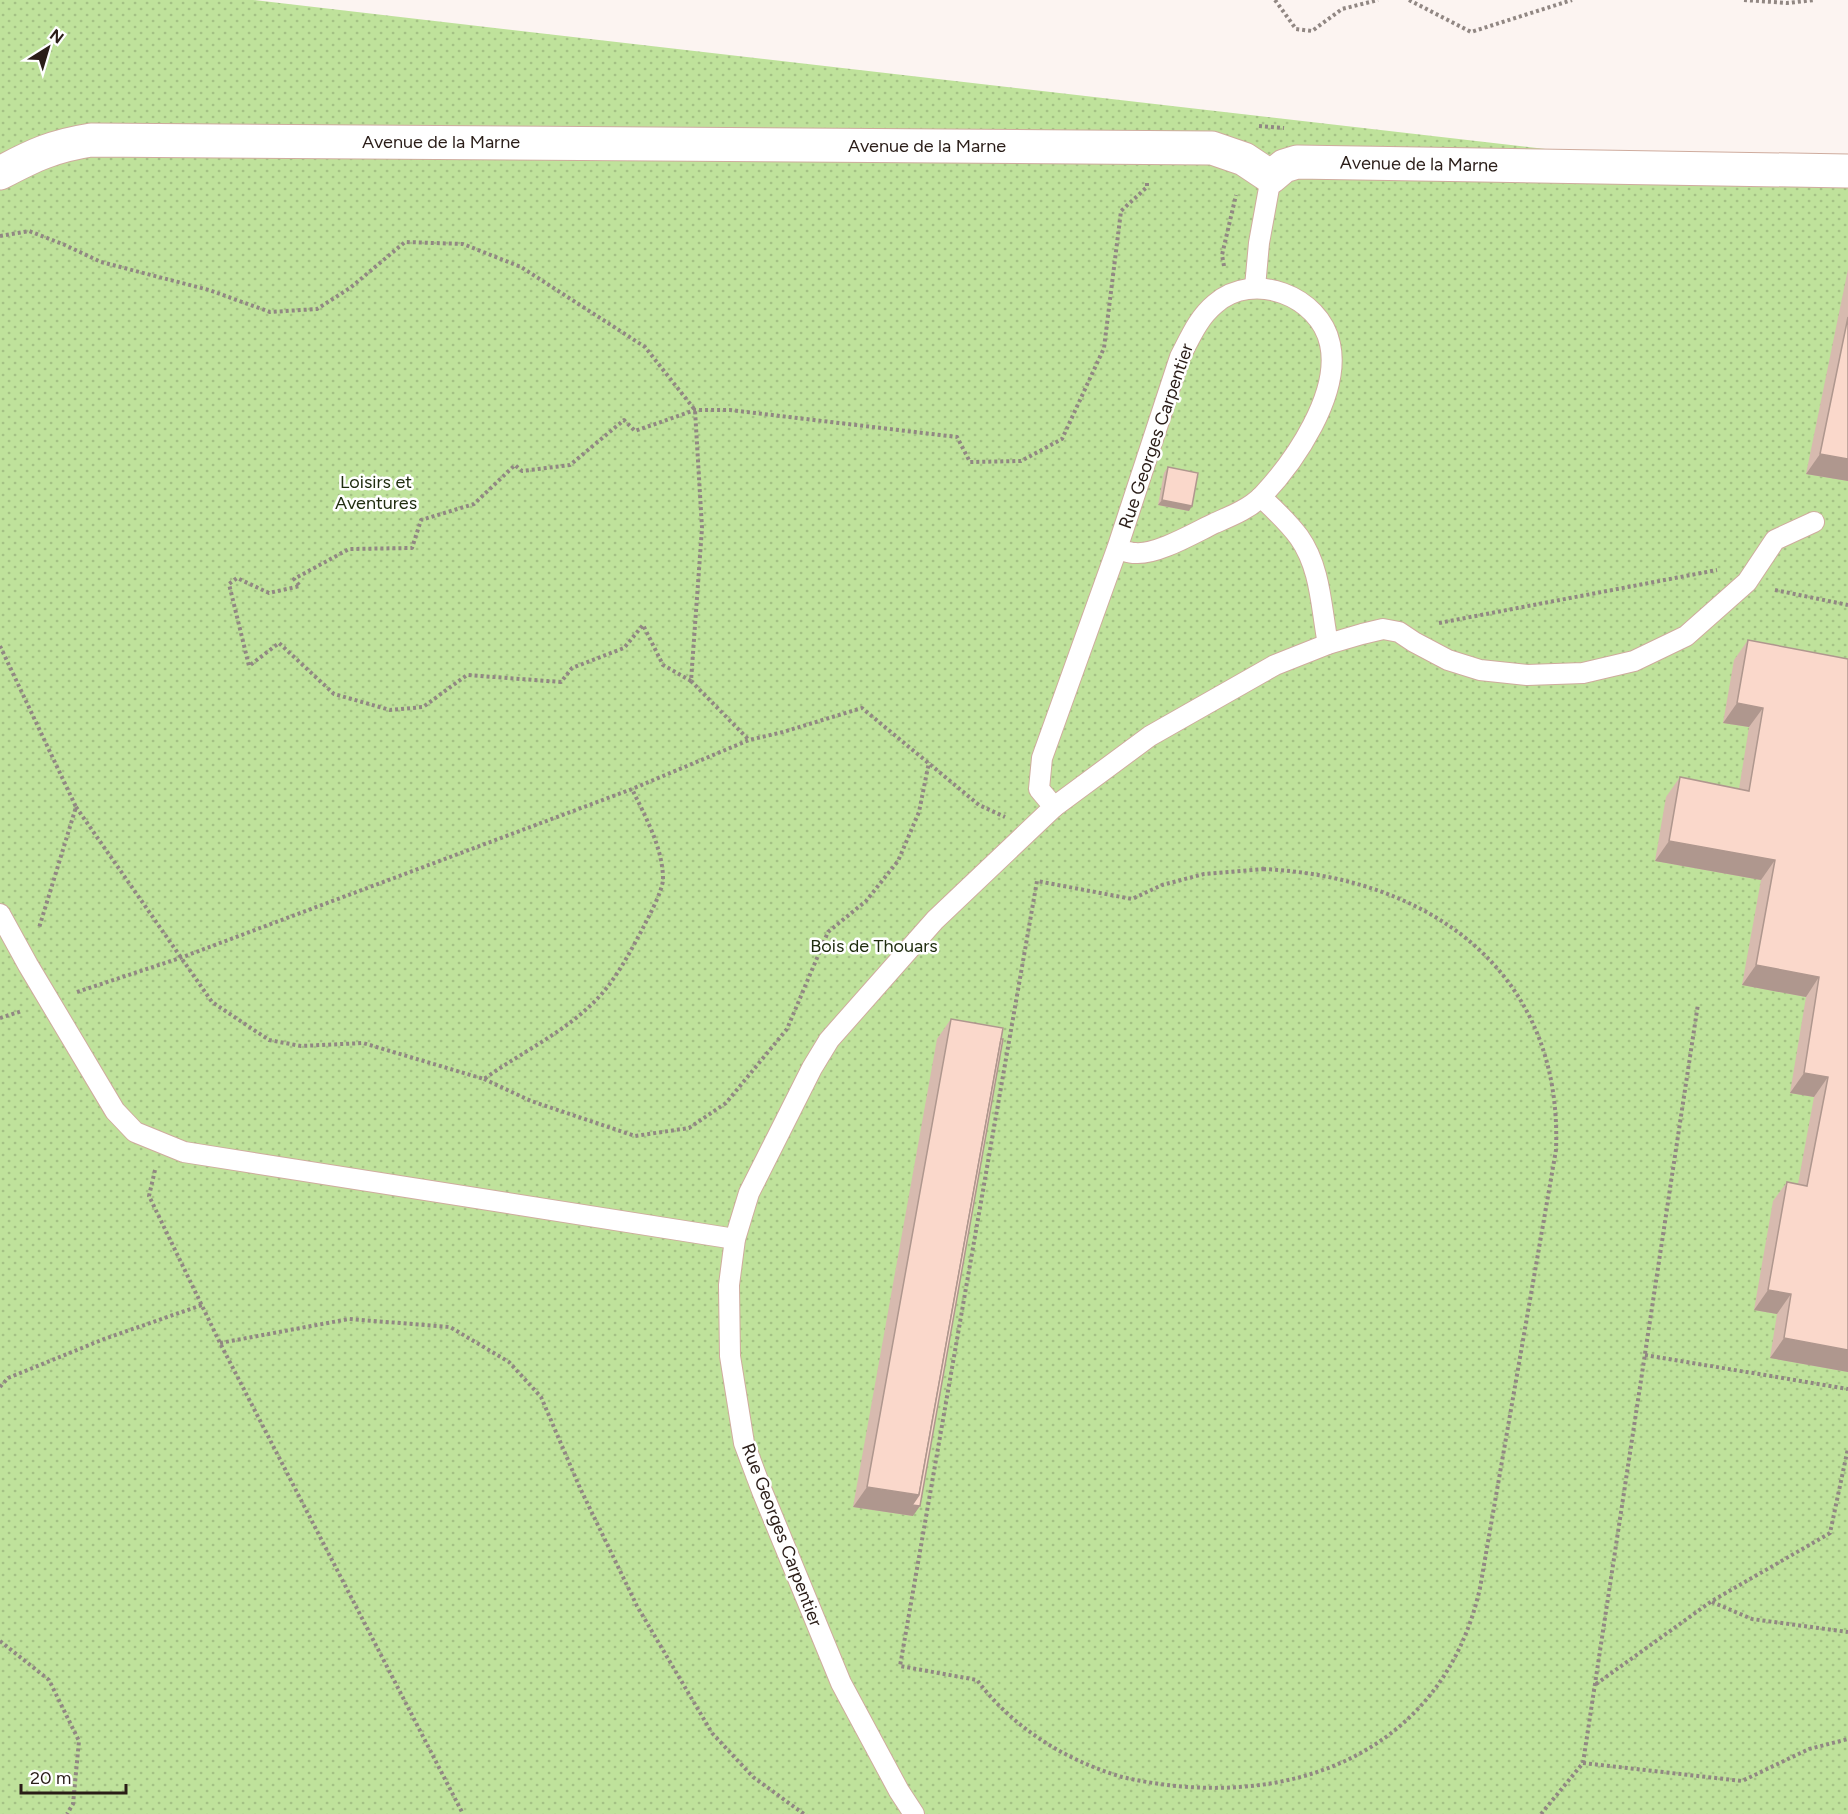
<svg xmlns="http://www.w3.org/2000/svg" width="1848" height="1814" viewBox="0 0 1848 1814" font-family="Figtree,sans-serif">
<defs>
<pattern id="park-dots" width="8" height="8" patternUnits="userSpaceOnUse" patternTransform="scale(1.5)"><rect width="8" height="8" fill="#bfe29b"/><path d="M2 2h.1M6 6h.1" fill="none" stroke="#a4c185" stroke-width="1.8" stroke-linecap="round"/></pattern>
</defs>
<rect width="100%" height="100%" fill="#fcf4f1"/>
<path fill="url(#park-dots)" d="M 0,0 L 253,0 L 1848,184 L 1848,1814 L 0,1814 Z"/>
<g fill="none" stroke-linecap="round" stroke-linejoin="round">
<defs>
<g id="lane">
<path d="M 1255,287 L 1259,243 L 1271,177"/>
<path d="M 1261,497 C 1274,509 1288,522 1299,537 C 1321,568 1321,608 1328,644"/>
<path d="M 1054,807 L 1150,736 L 1275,665 L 1328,644 L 1362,634 L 1383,629 L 1399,632 L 1414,642 L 1448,660 L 1480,670 L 1527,675 L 1583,673 L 1634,661 L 1686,636 L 1747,582 L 1775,540 L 1814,522"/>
<path d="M 0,914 L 28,965 L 115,1111 L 135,1132 L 184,1152 L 735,1239"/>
<path d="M 914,1814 L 899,1791 L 841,1683 L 762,1491 L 744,1443 L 730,1356 L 729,1285 L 735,1239 L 749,1193 L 812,1068 L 829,1040 L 935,920 L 1054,807 L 1039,789 L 1042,758 L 1117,549 L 1180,357 C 1190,338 1198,318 1215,304 C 1253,270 1320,296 1330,344 C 1341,394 1295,461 1262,496 C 1249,509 1231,516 1215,523 C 1194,533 1157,555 1135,553 C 1129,553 1123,550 1117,549"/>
</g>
<path id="street" d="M 0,173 C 34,155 53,146 91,140 L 1212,148 L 1244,159 L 1271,177 L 1284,166 L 1297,162 L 1848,171"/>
</defs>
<use href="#lane" stroke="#cfac9e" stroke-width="22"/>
<use href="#street" stroke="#cfac9e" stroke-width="35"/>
<g stroke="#918783" stroke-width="4" stroke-dasharray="3 3" stroke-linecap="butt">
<path d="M 1275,0 L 1296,29 L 1312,31 L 1342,9 L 1378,0"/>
<path d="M 1409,0 L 1471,32 L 1572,0"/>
<path d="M 1744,0 L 1787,3 L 1815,0"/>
<path d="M 1259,126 L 1284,128"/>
<path d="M 0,236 L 29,231 L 65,245 L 101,262 L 209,290 L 270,312 L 317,309 L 350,288 L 405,242 L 463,244 L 521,267 L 645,347 L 695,410 L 702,528 L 691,681 L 749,740"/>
<path d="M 1224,266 L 1222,255 L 1236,195"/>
<path d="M 1775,590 L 1848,605"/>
<path d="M 1439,623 L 1717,570"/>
<path d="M 0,646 L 76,807 L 39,928"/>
<path d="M 691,681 L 663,665 L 643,625 L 624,648 L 572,668 L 561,682 L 467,675 L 423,707 L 390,710 L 334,694 L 279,643 L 249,666 L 229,584 L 237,578 L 269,593 L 300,586 L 294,579 L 349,549 L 412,548 L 421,520 L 474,504 L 515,465 L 522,471 L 570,465 L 624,420 L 635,431 L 695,410 L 730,410 L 957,437 L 970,462 L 1021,461 L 1062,439 L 1104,348 L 1121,211 L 1147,187 L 1147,181"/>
<path d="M 76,807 L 212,1002 L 269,1040 L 301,1046 L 363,1043 L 484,1079 C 519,1054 559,1035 590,1006 C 614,984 629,954 644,926 C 649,916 663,890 663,879 C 663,848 645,816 632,789"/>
<path d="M 1263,869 C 1429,877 1563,971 1556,1150 L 1480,1588 C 1442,1758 1282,1814 1122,1777 C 1065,1760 1013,1728 977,1680 L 900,1666 L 1037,881 L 1132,899 L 1162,885 L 1204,874 Z"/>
<path d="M 77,992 L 180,958 L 632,789 L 749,740 L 783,732 L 862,708 L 979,805 L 1005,817"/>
<path d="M 0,1018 L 22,1011"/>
<path d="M 484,1079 L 531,1101 L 635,1136 L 689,1128 L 726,1103 L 787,1029 L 828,932 L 866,901 L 898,861 L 919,812 L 929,762"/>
<path d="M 155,1170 L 149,1196 L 220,1343 L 463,1814"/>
<path d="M 220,1343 L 349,1319 L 450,1327 L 509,1362 L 541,1397 L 580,1488 L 637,1606 L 712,1733 L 753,1777 L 804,1814"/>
<path d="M 1645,1355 L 1848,1389"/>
<path d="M 0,1387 L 8,1378 L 104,1339 L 202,1305"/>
<path d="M 1712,1602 L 1752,1619 L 1848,1632"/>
<path d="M 0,1641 L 49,1680 L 79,1741 L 73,1804 L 67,1814"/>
<path d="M 1596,1684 L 1712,1601 L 1830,1533 L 1848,1448"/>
<path d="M 1583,1763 L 1742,1781 L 1809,1749 L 1848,1739"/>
<path d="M 1541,1814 L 1583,1763 L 1698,1004"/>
</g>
<use href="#lane" stroke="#fff" stroke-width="20"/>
<use href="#street" stroke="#fff" stroke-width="33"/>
</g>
<g fill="#d7baaf">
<path d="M 1848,269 L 1848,481 L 1806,474 Z"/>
<path d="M 1168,467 L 1189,511 L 1158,505 L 1164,473 Z"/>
<path d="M 1748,640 L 1848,659 L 1848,1372 L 1770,1358 L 1777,1314 L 1754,1310 L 1773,1201 L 1787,1182 L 1798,1184 L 1814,1097 L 1790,1093 L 1806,997 L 1742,985 L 1761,880 L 1655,861 L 1666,797 L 1680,777 L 1739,789 L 1749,727 L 1723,723 L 1734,660 Z"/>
<path d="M 951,1019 L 913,1516 L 853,1507 L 937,1039 Z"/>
</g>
<g fill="#af978e">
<path d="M 1820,454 L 1848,459 L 1848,481 L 1806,474 Z"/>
<path d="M 1162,500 L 1192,506 L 1189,511 L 1158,505 Z"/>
<path d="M 1737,703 L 1763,708 L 1749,727 L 1723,723 Z"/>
<path d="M 1669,841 L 1775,860 L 1761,880 L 1655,861 Z"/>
<path d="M 1756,965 L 1819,977 L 1806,997 L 1742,985 Z"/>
<path d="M 1804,1073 L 1828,1077 L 1814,1097 L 1790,1093 Z"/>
<path d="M 1768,1290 L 1791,1294 L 1777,1314 L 1754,1310 Z"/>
<path d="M 1784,1338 L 1848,1350 L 1848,1372 L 1770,1358 Z"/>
<path d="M 867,1487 L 919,1495 L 920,1506 L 913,1516 L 853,1507 Z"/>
</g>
<g fill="#fad8cb" stroke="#af978e" stroke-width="1.5">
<path d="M 1848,317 L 1848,459 L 1820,454 Z"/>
<path d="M 1168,467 L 1198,473 L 1192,506 L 1162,500 Z"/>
<path d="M 1748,640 L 1848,659 L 1848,1350 L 1784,1338 L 1791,1294 L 1768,1290 L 1787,1182 L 1807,1186 L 1828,1077 L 1804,1073 L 1819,977 L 1756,965 L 1775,860 L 1669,841 L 1680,777 L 1749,791 L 1763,708 L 1737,703 Z"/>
<path d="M 951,1019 L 1003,1028 L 919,1495 L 867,1487 Z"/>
<path d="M 1001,1039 L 1003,1039 L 920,1506 L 912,1505 L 919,1495 Z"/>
</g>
<g text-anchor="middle" stroke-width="5" stroke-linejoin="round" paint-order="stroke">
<g font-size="18" fill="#2a1d18" stroke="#fff">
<text x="441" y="148">Avenue de la Marne</text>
<text x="927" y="152">Avenue de la Marne</text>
<text transform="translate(1419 164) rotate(1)" y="6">Avenue de la Marne</text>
<text transform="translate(1156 436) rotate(-71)" y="6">Rue Georges Carpentier</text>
<text transform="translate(782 1535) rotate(69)" y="6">Rue Georges Carpentier</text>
</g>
<g font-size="18" fill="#202e10" stroke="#fff">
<text x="376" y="488">Loisirs et<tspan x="376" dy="21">Aventures</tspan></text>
<text x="874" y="952">Bois de Thouars</text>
</g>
</g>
<g transform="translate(48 48) rotate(37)" stroke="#ffffff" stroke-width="4.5" paint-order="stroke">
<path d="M0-4.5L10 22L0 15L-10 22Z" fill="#2a1d18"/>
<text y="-9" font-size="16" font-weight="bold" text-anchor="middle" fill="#2a1d18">N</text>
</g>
<path d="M21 1784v9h105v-9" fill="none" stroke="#2a1d18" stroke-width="3"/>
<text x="30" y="1784" font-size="18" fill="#2a1d18" stroke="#ffffff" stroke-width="4.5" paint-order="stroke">20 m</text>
</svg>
